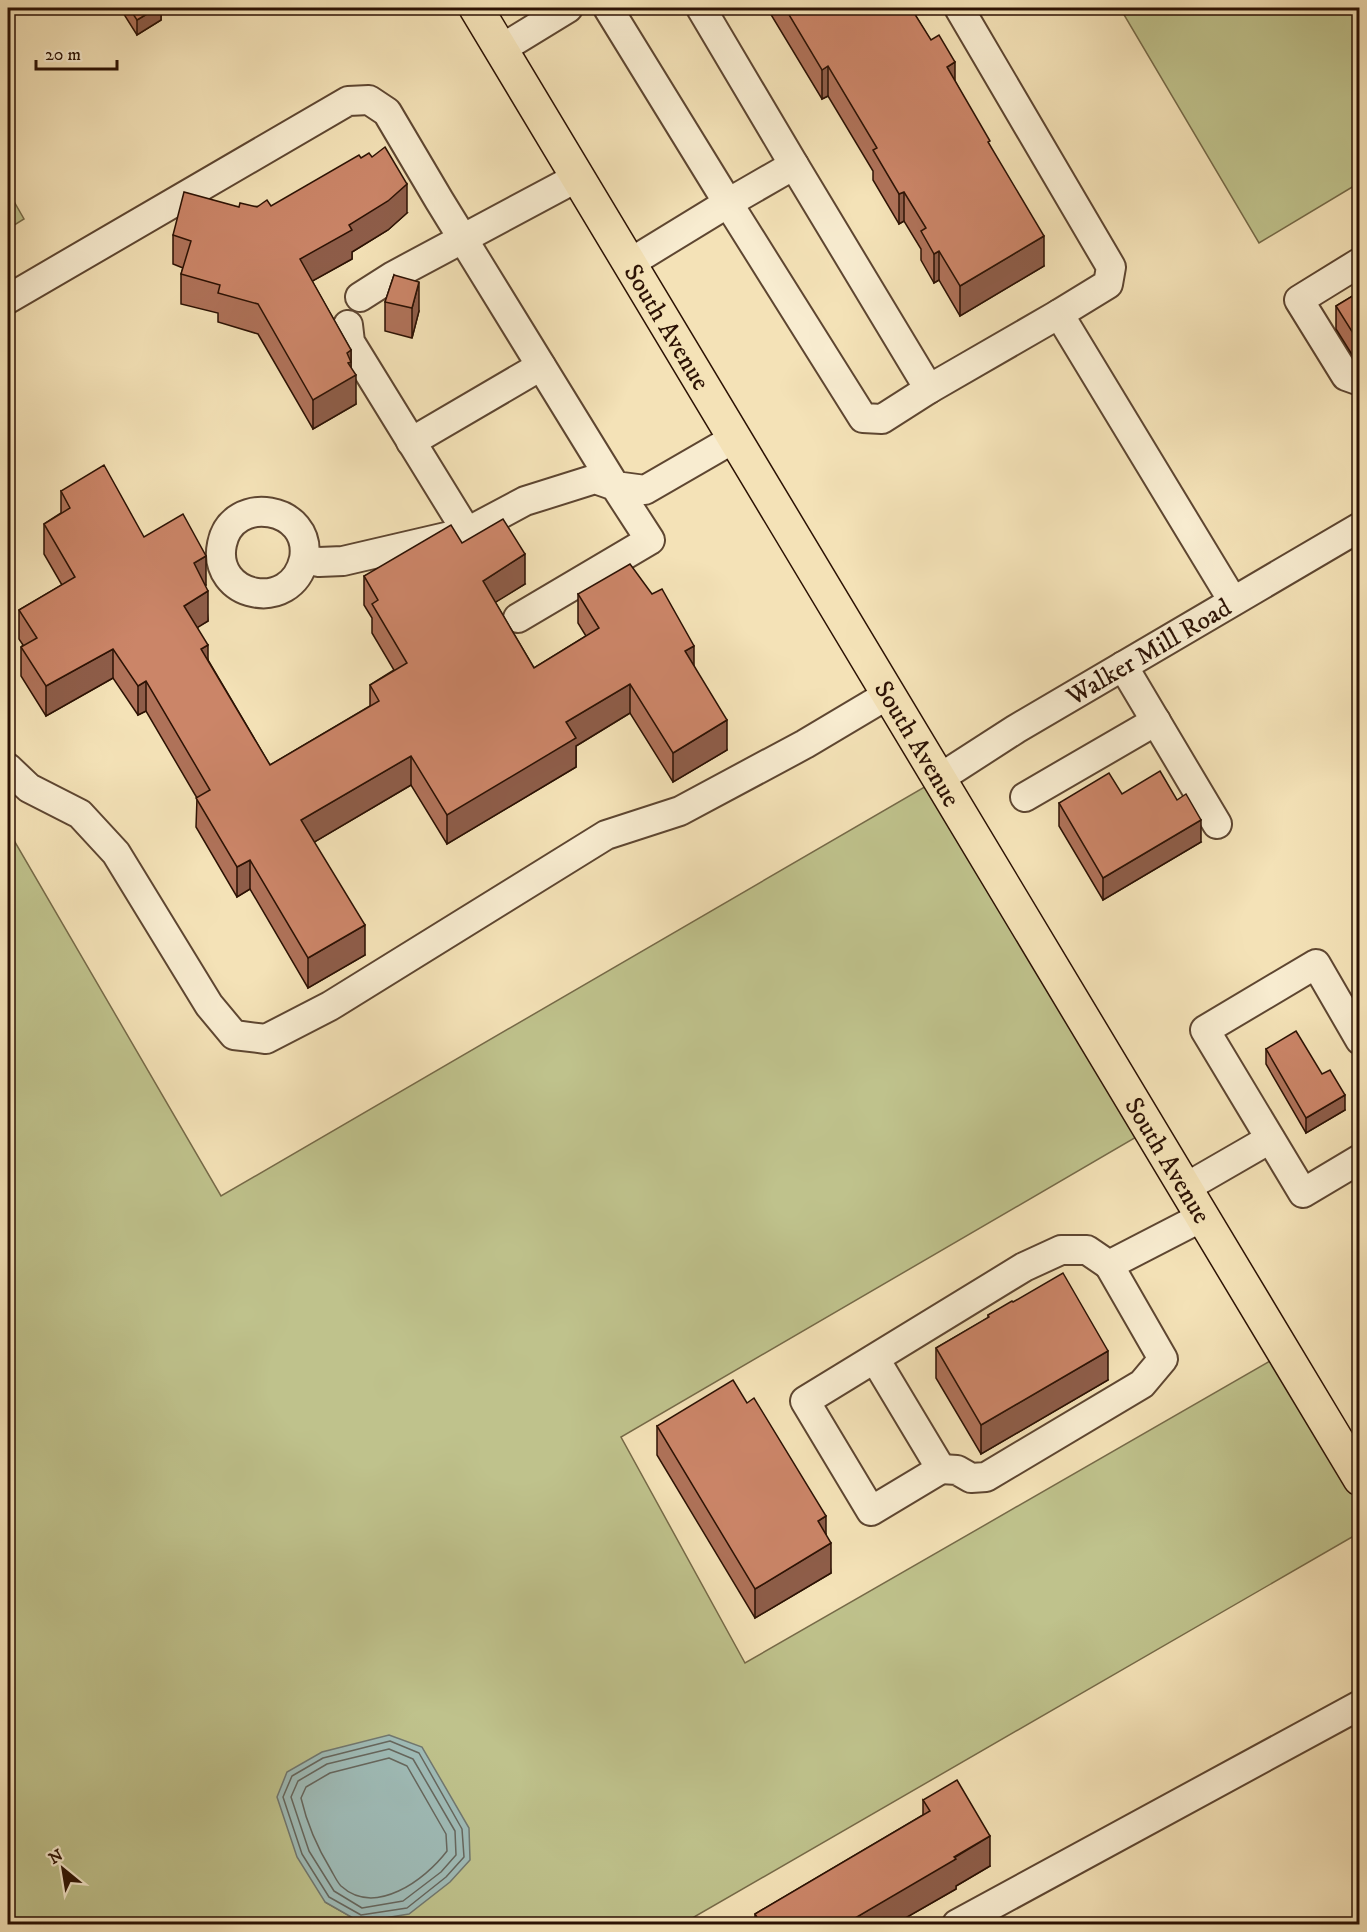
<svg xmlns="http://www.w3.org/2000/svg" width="1367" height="1932" viewBox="0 0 1367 1932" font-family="'IM FELL DW Pica',serif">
<rect width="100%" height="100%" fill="#f4e2b7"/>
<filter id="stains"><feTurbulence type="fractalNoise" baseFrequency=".00333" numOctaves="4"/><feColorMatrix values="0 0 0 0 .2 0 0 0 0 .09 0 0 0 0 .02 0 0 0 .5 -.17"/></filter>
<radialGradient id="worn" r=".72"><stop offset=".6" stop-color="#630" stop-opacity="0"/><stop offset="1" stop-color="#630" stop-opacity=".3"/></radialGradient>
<g fill="#bfc28c" stroke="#766a48" stroke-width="1.5" fill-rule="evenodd">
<path d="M 1120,8 L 1359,8 L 1359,183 L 1259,243 Z"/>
<path d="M 8,191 L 24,219 L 8,229 Z"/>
<path d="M 940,778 L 1150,1129 L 621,1437 L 745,1663 L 1284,1353 L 1359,1479 L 1359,1533 L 682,1924 L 8,1924 L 8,830 L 221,1196 ZM 325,1902 L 409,1913 L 360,1922 Z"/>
</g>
<path fill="#9fbcb8" stroke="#717870" stroke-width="1.5" d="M 389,1735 L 422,1747 L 469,1828 L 470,1860 L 450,1882 L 409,1914 L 360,1922 L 325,1902 L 297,1857 L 277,1797 L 287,1772 L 322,1752 Z"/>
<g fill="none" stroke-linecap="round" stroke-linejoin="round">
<g stroke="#66675e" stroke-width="1.5">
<path d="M 390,1741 L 419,1753 L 462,1829 L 464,1857 L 446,1877 L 407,1908 L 361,1915 L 329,1897 L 302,1854 L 283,1797 L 292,1776 L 323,1758 Z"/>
<path d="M 389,1749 L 413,1759 L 455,1831 L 456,1855 L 441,1872 L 403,1901 L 362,1908 L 334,1891 L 309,1851 L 291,1797 L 298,1781 L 327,1764 Z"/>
<path d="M 389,1758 L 407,1766 L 446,1834 L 447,1851 C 425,1880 375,1917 341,1886 C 337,1882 334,1875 331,1870 C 317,1847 307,1824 301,1798 L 306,1787 L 330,1773 Z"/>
</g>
<defs>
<g id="minor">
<path d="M 608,8 L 728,203 L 794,165"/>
<path d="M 701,8 L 794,165 L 929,389"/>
<path d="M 959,8 L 1111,267 L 1108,284 L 1059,314 L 1233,601"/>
<path d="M 501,49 L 568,8"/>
<path d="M 630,263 L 728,203 L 863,418 L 882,419 L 929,389 L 1059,314"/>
<path d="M 1359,263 L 1299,300 L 1346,376 L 1360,381"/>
<path d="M 360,297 L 393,276 L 578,177"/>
<path d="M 8,299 L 348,101 L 369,100 L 387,112 L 439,200 L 615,486 L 645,490 L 735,438"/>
<path d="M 348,325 L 350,342 L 467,532 L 525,501 L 595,479 L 615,486 L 650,540 L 518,618"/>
<path d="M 411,442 L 541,366"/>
<path d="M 304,559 C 291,615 211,597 222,544 C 232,493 313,506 304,559 L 319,562 L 343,561 L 459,534"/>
<path d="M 1123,666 L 1217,824"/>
<path d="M 8,768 L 29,788 L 80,814 L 116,853 L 209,1005 L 234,1035 L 266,1039 L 330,1006 L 606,835 L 680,811 L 805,744 L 889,694"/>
<path id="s1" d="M 940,778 L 1016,729 L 1360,527"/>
<path d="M 1025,797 L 1156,721"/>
<path d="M 1360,1040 L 1316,964 L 1205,1030 L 1303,1193 L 1360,1159"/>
<path d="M 1185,1188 L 1270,1139"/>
<path d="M 875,1359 L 941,1469 L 871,1511 L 805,1401 L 1024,1267 L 1061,1250 L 1087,1250 L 1109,1265 L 1202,1217"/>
<path d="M 941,1469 L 957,1470 L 971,1478 L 986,1477 L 1142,1384 L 1163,1359 L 1109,1265"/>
<path d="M 957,1924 L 1360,1705"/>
</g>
<g id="major">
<path id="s2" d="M 476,8 L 1360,1479"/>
</g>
</defs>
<use href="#minor" stroke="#5e4631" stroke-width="32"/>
<use href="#major" stroke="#2c1204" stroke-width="36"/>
<use href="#minor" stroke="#f8ecd0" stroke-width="28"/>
<use href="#major" stroke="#f4e2b7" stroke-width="33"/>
</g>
<g fill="#af7259" stroke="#2c1204" stroke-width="1.5">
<path d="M 120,8 L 161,8 L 161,20 L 137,35 Z"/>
<path d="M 767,8 L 911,8 L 955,81 L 990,146 L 1044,266 L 960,316 L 939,280 L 934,283 L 921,260 L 921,249 L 904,221 L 899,224 L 873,180 L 873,171 L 828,96 L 822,99 Z"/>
<path d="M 271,206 L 407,213 L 388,230 L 352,252 L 352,259 L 312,281 L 351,350 L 351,368 L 356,404 L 313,429 L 258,334 L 218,322 L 218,313 L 181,304 L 181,274 L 183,268 L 173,264 L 173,235 L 239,207 Z"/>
<path d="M 394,275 L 419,311 L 412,338 L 385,331 L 385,302 Z"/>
<path d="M 1359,292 L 1356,361 L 1336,329 L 1336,306 Z"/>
<path d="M 61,491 L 144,537 L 206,585 L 205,586 L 208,621 L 197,627 L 208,660 L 270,765 L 370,706 L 370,685 L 394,670 L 372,633 L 372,618 L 364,605 L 364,576 L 462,543 L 525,584 L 495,602 L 534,668 L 586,636 L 578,623 L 578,594 L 694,666 L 727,750 L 673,782 L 630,713 L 576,746 L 576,767 L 447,844 L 411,785 L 314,842 L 365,955 L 308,988 L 250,889 L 237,897 L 196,827 L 197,798 L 146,711 L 138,715 L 113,678 L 46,716 L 21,676 L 21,647 L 23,645 L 19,639 L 19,610 L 62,585 L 44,554 L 44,524 L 61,513 Z"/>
<path d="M 1122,794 L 1201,842 L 1103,900 L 1059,826 L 1059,803 Z"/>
<path d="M 1266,1049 L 1322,1074 L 1345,1110 L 1306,1133 L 1266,1064 Z"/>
<path d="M 1013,1302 L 1108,1380 L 981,1454 L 936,1378 L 936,1348 L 988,1318 L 988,1315 Z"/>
<path d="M 657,1426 L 826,1534 L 831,1573 L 755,1618 L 657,1455 Z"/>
<path d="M 923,1800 L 990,1866 L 956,1886 L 956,1889 L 895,1924 L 755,1924 L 755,1914 L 923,1815 Z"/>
</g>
<g fill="#8e5d49" stroke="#2c1204" stroke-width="1.5">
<path d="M 157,8 L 161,8 L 161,20 L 137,35 L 137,20 Z"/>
<path d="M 955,62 L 955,92 L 947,67 Z"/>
<path d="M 828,66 L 828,96 L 822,99 L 822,70 Z"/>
<path d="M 407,184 L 407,213 L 388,230 L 352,252 L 352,259 L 300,288 L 300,259 Z"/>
<path d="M 904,192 L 904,221 L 899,224 L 899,194 Z"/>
<path d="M 1044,236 L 1044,266 L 960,316 L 960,286 Z"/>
<path d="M 939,251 L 939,280 L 934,283 L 934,254 Z"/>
<path d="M 419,282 L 419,311 L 412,338 L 412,308 Z"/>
<path d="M 1359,336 L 1359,359 L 1356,361 L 1356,338 Z"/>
<path d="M 351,350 L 351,377 L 356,375 L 356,404 L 313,429 L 313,400 L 347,353 Z"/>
<path d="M 525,554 L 525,584 L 483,610 L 483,581 Z"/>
<path d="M 206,556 L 206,585 L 194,592 L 194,563 Z"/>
<path d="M 208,591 L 208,621 L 184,636 L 184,606 Z"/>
<path d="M 208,645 L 208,674 L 201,649 Z"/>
<path d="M 694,646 L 694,675 L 685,651 Z"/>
<path d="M 113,649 L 113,678 L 46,716 L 46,686 Z"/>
<path d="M 146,681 L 146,711 L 138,715 L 138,686 Z"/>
<path d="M 630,684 L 630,713 L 576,746 L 576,767 L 447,844 L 447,815 L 566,722 Z"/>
<path d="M 727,720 L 727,750 L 673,782 L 673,753 Z"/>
<path d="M 411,756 L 411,785 L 301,850 L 301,820 Z"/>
<path d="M 1201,820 L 1201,842 L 1103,900 L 1103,878 Z"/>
<path d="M 250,860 L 250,889 L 237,897 L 237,867 Z"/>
<path d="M 365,925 L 365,955 L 308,988 L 308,958 Z"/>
<path d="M 1345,1095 L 1345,1110 L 1306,1133 L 1306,1118 Z"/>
<path d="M 1108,1351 L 1108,1380 L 981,1454 L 981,1425 Z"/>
<path d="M 826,1516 L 826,1546 L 818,1521 Z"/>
<path d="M 831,1543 L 831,1573 L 755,1618 L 755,1589 Z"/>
<path d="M 990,1836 L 990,1866 L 956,1886 L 956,1889 L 895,1924 L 845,1924 Z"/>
</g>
<g fill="#cb8568" stroke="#2c1204" stroke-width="1.5">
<path d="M 129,8 L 157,8 L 137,20 Z"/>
<path d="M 785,8 L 911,8 L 931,40 L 939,35 L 955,62 L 947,67 L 990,141 L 988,142 L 1044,236 L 960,286 L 939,251 L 934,254 L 921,231 L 926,228 L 904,192 L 899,194 L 873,150 L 877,148 L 828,66 L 822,70 Z"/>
<path d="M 385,147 L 407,184 L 388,201 L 349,225 L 352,230 L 300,259 L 351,350 L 347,353 L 351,362 L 348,363 L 356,375 L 313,400 L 258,304 L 218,293 L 220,285 L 181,274 L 191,241 L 173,235 L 184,192 L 239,207 L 240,203 L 257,207 L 267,200 L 271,206 L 359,155 L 361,158 L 369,153 L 372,157 Z"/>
<path d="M 394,275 L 419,282 L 412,308 L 385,302 Z"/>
<path d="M 1359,292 L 1359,336 L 1356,338 L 1336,306 Z"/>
<path d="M 104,465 L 144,537 L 183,514 L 206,556 L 194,563 L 208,591 L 184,606 L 208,645 L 201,649 L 270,765 L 379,701 L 370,685 L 407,663 L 372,604 L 378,600 L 364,576 L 451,525 L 462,543 L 503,519 L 525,554 L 483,581 L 534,668 L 599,628 L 578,594 L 630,564 L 652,594 L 662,589 L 694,646 L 685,651 L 727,720 L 673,753 L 630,684 L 566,722 L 576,738 L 447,815 L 411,756 L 301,820 L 365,925 L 308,958 L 250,860 L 237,867 L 196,798 L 210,790 L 146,681 L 138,686 L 113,649 L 46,686 L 21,647 L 37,638 L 19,610 L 75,577 L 44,524 L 70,508 L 61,491 Z"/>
<path d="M 1160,771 L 1177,800 L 1186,794 L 1201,820 L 1103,878 L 1059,803 L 1109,773 L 1122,794 Z"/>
<path d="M 1296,1031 L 1322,1074 L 1330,1070 L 1345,1095 L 1306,1118 L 1266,1049 Z"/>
<path d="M 1063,1273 L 1108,1351 L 981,1425 L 936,1348 L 989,1317 L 988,1315 L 1012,1301 L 1013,1302 Z"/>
<path d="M 733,1380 L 747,1403 L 754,1398 L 826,1516 L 818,1521 L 831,1543 L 755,1589 L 657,1426 Z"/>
<path d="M 957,1780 L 990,1836 L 954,1857 L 956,1859 L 845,1924 L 761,1924 L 755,1914 L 930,1811 L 923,1800 Z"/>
</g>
<g text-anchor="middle" stroke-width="4.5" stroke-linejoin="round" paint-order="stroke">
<g font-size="26" fill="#2c1204" stroke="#f8ecd0">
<text dy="9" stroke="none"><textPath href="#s2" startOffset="372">South Avenue</textPath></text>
<text dy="9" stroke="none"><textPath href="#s1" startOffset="244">Walker Mill Road</textPath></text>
<text dy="9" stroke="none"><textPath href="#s2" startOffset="858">South Avenue</textPath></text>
<text dy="9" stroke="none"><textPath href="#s2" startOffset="1344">South Avenue</textPath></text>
</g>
</g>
<rect width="1367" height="1932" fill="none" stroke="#f4e2b7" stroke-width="30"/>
<rect x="9" y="9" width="1349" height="1914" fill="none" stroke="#2c1204" stroke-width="3"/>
<rect x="15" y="15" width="1337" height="1902" fill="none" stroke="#2c1204" stroke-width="1.5"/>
<g transform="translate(63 1869) rotate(330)" stroke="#f8ecd0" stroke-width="4.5" paint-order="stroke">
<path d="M0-4.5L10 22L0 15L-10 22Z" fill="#2c1204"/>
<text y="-9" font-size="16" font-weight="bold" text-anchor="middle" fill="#2c1204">N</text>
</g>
<path d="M36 60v9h81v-9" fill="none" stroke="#2c1204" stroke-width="3"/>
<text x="45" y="60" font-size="18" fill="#2c1204" stroke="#f8ecd0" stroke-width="4.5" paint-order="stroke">20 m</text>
<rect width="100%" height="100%" filter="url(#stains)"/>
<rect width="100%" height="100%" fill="url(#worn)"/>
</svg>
